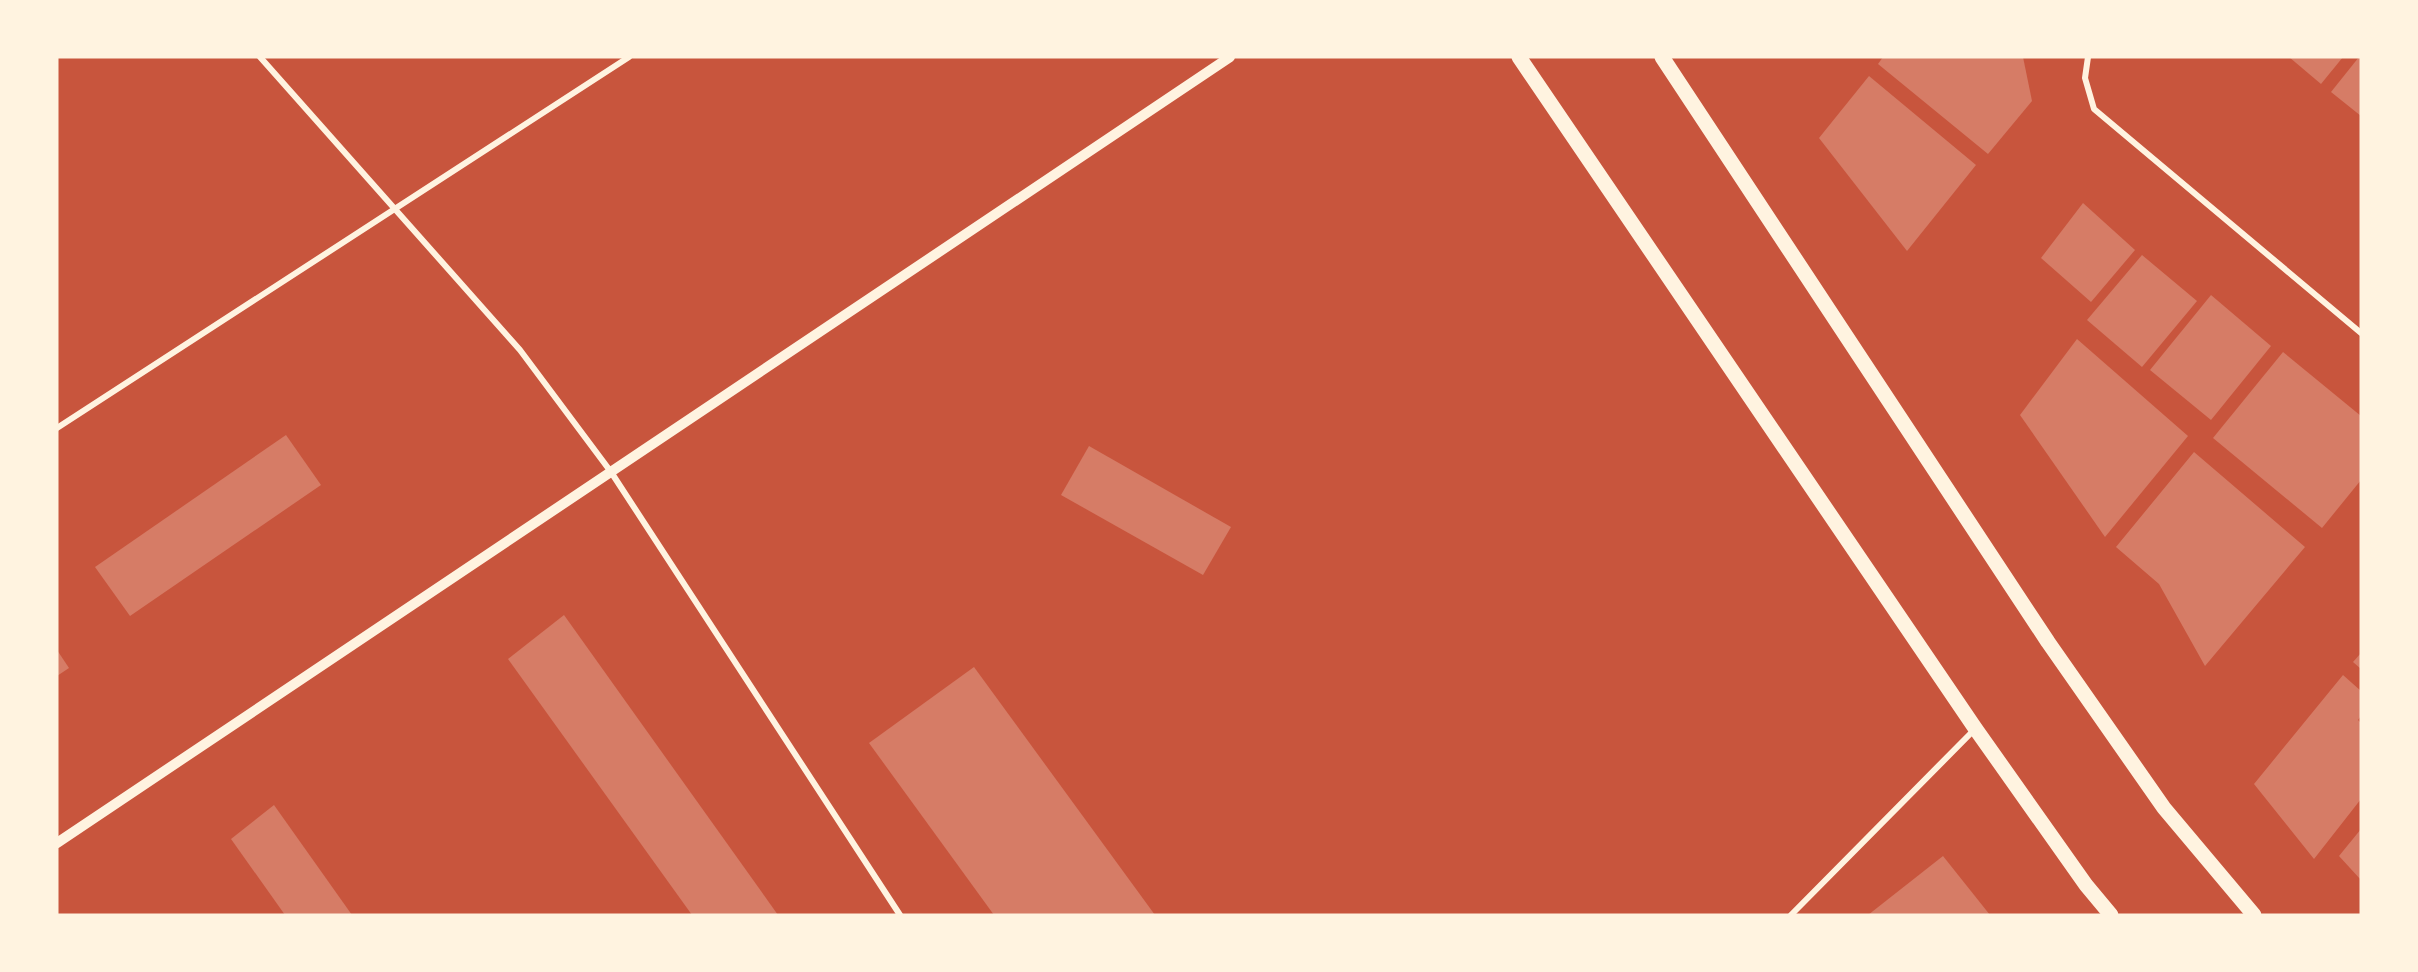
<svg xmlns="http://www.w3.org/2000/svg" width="2418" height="972" viewBox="0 0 2418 972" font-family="Figtree,sans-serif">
<rect width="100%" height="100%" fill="#c8553d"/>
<g fill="#d67c66">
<path d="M 1883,57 L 2023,57 L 2032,101 L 1988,154 L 1878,64 Z"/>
<path d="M 2289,57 L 2343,57 L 2321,84 Z"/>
<path d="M 2359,57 L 2361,57 L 2361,116 L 2331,92 Z"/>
<path d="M 1869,76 L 1976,165 L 1907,251 L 1819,138 Z"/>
<path d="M 2083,203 L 2135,250 L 2091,302 L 2041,258 Z"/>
<path d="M 2142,255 L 2197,301 L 2142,367 L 2087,320 Z"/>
<path d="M 2211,295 L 2271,346 L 2211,420 L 2150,370 Z"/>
<path d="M 2077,339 L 2188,436 L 2105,537 L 2020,415 Z"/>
<path d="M 2283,352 L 2361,416 L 2361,480 L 2322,528 L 2213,438 Z"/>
<path d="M 286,435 L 321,485 L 130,616 L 95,567 Z"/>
<path d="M 1089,446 L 1231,527 L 1203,575 L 1061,495 Z"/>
<path d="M 2194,452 L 2305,547 L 2205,666 L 2159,584 L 2116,547 Z"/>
<path d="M 564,615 L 778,915 L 692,915 L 508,659 Z"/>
<path d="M 57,650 L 69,668 L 57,676 Z"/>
<path d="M 2361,653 L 2361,669 L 2353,662 Z"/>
<path d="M 974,667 L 1155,915 L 994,915 L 869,743 Z"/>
<path d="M 2343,675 L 2361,691 L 2361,716 L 2358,720 L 2361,723 L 2361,799 L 2314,859 L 2254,784 Z"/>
<path d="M 274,805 L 352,915 L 285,915 L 231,839 Z"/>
<path d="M 2361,829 L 2361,880 L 2339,856 Z"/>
<path d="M 1943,856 L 1990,915 L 1868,915 Z"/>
</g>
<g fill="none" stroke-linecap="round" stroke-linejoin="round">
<g stroke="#fff3e0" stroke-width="6">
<path d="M 260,57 L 520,350 L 611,472 L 900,915"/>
<path d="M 2088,57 L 2085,78 L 2094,109 L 2361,333"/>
<path d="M 57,428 C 247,303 439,182 629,57"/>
<path d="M 1791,915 L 1975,729"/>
</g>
<path stroke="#fff3e0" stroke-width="10" d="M 57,843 L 1230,57"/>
<g stroke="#fff3e0" stroke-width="15">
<path d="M 1519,57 L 1975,728 L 2086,885 L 2111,915"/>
<path d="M 1662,57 L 2048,642 L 2164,808 L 2254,915"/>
</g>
</g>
<rect width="2418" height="972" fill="none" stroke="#fff3e0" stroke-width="117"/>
</svg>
